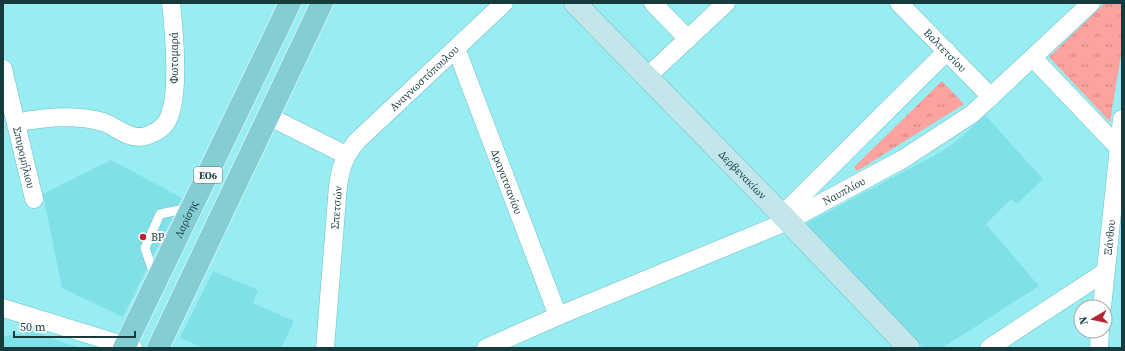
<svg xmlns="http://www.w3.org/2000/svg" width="1125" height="351" viewBox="0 0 1125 351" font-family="'Source Serif 4',serif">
<defs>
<pattern id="grass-tufts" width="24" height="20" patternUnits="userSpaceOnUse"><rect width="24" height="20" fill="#fda39f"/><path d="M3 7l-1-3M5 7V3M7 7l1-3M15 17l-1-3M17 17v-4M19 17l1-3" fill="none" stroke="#cc8683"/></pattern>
</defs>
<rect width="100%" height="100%" fill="#98edf3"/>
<g fill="#80e0e8">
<path d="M 985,115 L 1043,179 L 1017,204 L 1011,199 L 986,224 L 1039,286 L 942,348 L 924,348 L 805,224 L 941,152 L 958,140 Z"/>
<path d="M 111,160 L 182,198 L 123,317 L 62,288 L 43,194 Z"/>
<path d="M 213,271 L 258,290 L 253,303 L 294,321 L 281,348 L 203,348 L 180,338 Z"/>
<path d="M 33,331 L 43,335 L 79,348 L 3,348 L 3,336 Z"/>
</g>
<g fill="url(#grass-tufts)">
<path d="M 1105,3 L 1122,3 L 1122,49 L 1110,122 L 1049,57 Z"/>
<path d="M 942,81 L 964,104 L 857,171 L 854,167 Z"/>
</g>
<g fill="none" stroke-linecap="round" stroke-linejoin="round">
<defs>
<path id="lane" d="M 155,277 L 145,248 L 160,214 L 189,208"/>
<g id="street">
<path d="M 653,3 L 688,39"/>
<path id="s1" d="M 899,3 L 991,97"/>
<path id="s2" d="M 456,48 L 558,316"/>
<path d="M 1033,58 L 1118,147"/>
<path id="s3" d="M 3,69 L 34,199"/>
<path d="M 648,76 L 726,3"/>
<path d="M 268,116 L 346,155"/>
<path d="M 16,123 C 44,117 74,114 103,122 C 115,126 126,137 139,137 C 148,137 161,130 166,123 C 181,100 174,31 171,3"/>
<path d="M 782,215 L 947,51"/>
<path id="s4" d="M 1102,307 L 1122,119"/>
<path d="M 3,308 L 133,348"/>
<path id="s5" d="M 325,348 L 338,186 C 341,166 344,157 357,141 L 504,3"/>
<path id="s6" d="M 486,348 L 558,316 L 788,221 L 903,159 L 972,114 L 1091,3"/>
<path d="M 989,348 L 1105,272"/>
<path d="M 1099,348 L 1100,331"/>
</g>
<g id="secondary">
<path id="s7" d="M 575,3 L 788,221 L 909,348"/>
</g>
<g id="primary">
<path id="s8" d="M 124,348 L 290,3"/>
<path d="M 158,348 L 322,3"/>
</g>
</defs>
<use href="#lane" stroke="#6abec4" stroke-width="10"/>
<use href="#street" stroke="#6abec4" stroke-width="19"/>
<use href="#secondary" stroke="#6abec4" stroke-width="23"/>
<use href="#primary" stroke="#fff" stroke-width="23"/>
<use href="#lane" stroke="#fff" stroke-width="9"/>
<use href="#street" stroke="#fff" stroke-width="18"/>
<use href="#secondary" stroke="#c2e6e9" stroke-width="22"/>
<use href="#primary" stroke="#84ced3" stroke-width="22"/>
</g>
<circle fill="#b62533" stroke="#fdfdfd" stroke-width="1.5" cx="143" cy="237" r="4"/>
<g text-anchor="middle" stroke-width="4" stroke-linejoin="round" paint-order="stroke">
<rect fill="#fdfdfd" stroke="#5c7577" stroke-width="1" x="194" y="167" width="28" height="16" rx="3"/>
<g font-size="10" font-weight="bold" fill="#173b3d">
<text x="208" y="179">ΕΟ6</text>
</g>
<g font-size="11" fill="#173b3d" stroke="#fdfdfd">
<text dy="4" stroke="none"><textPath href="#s1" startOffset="66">Βαλτετσίου</textPath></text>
<text transform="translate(174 58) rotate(-90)" y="4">Φωτομαρά</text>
<text dy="4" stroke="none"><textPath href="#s5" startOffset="304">Αναγνωστόπουλου</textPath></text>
<text dy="4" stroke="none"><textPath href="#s3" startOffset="91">Σπυρομήλιου</textPath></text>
<text dy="4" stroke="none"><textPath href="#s7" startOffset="240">Δερβενακίων</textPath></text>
<text dy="4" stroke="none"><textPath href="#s2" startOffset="143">Δραγατσανίου</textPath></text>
<text dy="4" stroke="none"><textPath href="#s6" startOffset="391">Ναυπλίου</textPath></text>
<text dy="4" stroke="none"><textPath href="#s5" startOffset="141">Σπετσών</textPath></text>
<text dy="4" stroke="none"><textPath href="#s8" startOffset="143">Λαρίσης</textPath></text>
<text dy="4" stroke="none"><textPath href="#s4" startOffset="70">Ξάνθου</textPath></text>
</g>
<g font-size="11" fill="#173b3d" stroke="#fdfdfd" text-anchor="start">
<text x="151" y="241">BP</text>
</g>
</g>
<rect width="1125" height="351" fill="none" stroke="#173b3d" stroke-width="8"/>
<g transform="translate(1093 319) rotate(261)"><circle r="19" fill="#fdfdfd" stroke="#a1afb0"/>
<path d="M0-3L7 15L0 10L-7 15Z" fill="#b62533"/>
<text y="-6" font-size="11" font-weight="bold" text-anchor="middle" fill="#173b3d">N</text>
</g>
<path d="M14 331v6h121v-6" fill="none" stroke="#173b3d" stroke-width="2"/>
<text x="20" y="331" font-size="12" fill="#173b3d" stroke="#fdfdfd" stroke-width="3" paint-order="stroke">50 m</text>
</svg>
